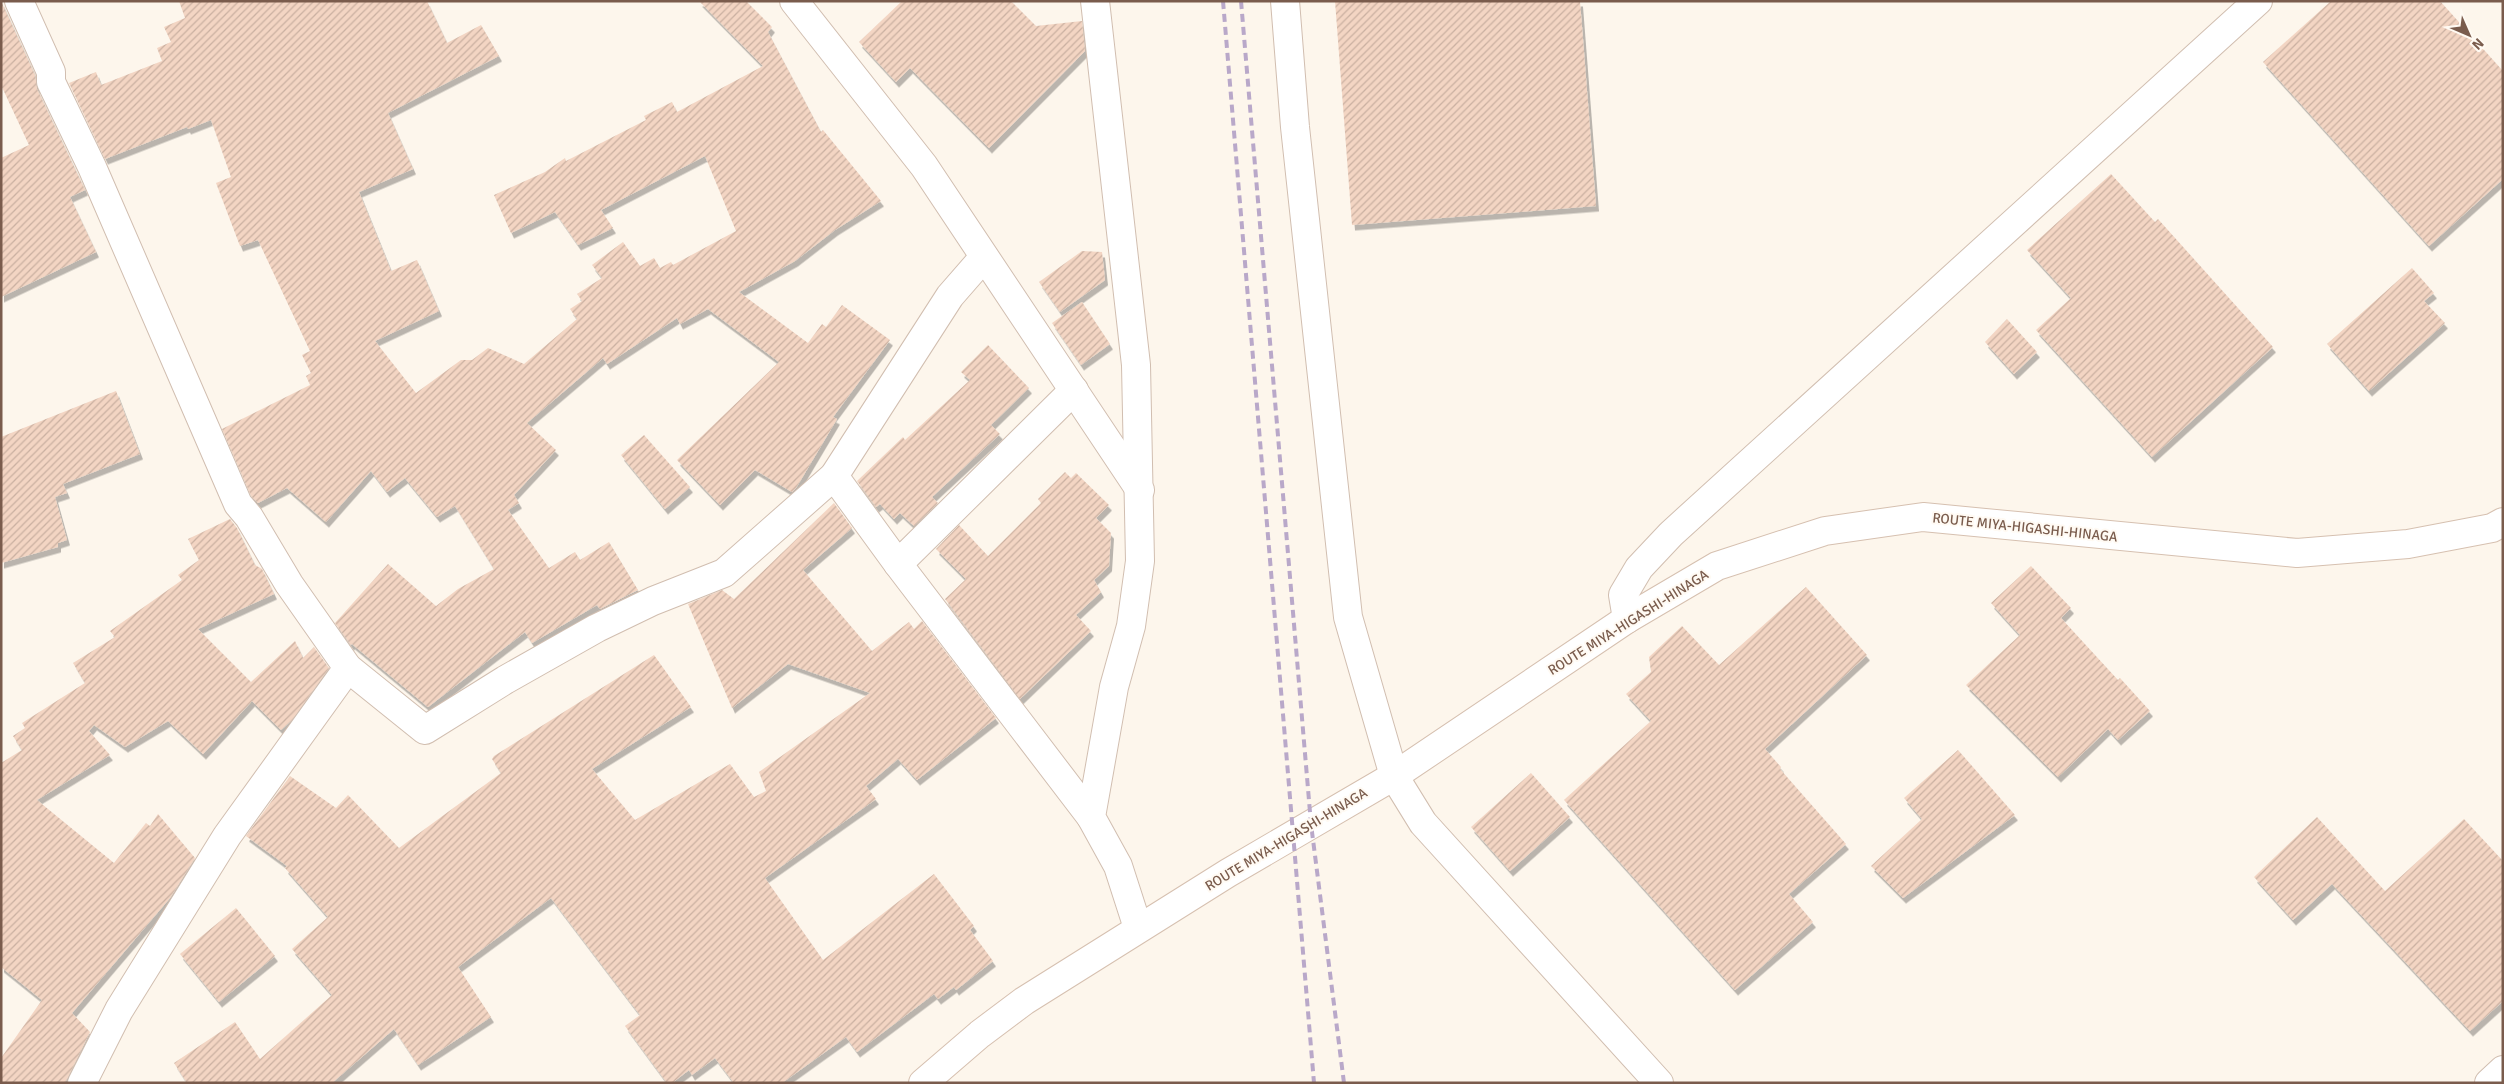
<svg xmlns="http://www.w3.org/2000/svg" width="2504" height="1084" viewBox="0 0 2504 1084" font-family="Signika,sans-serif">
<defs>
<pattern id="building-hatch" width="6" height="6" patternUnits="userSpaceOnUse" patternTransform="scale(1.25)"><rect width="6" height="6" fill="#f3d5c3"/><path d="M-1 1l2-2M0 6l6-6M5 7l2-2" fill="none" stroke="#cab0a1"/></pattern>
<filter id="shadow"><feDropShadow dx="3" dy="5.5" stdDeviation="0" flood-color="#0004"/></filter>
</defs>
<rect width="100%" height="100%" fill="#fdf6ec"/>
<g fill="url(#building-hatch)" filter="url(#shadow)">
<path d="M 1,1 L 35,75 L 37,89 L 85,190 L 70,197 L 96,252 L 1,297 L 1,158 L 29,145 L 1,85 Z"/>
<path d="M 179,1 L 427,1 L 447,43 L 481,25 L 499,56 L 388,113 L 413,169 L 359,192 L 391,271 L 417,260 L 439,311 L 375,341 L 416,393 L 461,360 L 472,360 L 488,348 L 524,364 L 577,319 L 570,309 L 582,301 L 577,294 L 602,278 L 592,265 L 623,242 L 640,266 L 654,258 L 660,268 L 671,262 L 673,265 L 736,231 L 705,156 L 601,210 L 613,228 L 578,245 L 555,212 L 511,233 L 494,195 L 545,172 L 565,158 L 566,161 L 646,120 L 644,116 L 672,102 L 677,112 L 763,66 L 699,1 L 746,1 L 772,27 L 768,32 L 821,132 L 823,130 L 881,201 L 835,230 L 795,261 L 739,292 L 808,343 L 822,324 L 826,327 L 842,305 L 890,340 L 833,417 L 837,419 L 796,488 L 792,492 L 755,470 L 720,505 L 677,460 L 779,362 L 708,309 L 680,324 L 677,318 L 607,364 L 603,358 L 527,423 L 556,450 L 514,495 L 519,503 L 508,510 L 549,568 L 575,552 L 580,560 L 609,542 L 638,590 L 600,609 L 597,605 L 532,643 L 525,632 L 428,707 L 352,644 L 351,645 L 335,623 L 388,564 L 436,606 L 458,589 L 494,569 L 455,506 L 437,517 L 405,478 L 387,492 L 371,471 L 326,522 L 287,488 L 258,503 L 251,496 L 222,429 L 310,385 L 306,376 L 311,373 L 302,355 L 310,351 L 258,240 L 240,246 L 216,183 L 231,177 L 211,120 L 188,129 L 187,127 L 105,159 L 69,83 L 96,72 L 101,85 L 162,61 L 157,48 L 171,42 L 164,27 L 185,18 Z"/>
<path d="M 902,1 L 1011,1 L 1036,26 L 1082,21 L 1085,51 L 989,148 L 910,68 L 896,82 L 859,42 Z"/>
<path d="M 1335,1 L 1580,1 L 1596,206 L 1352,225 Z"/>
<path d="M 2331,1 L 2440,1 L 2503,71 L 2503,179 L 2429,246 L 2263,62 Z"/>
<path d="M 2111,174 L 2155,222 L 2158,219 L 2273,347 L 2152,457 L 2036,330 L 2071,298 L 2027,250 Z"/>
<path d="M 1082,251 L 1102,252 L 1105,280 L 1060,312 L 1039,282 Z"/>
<path d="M 2412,268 L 2434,293 L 2424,301 L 2445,323 L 2369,391 L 2327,344 Z"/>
<path d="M 1082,302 L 1110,344 L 1081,365 L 1052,323 Z"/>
<path d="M 2007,319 L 2037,352 L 2014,374 L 1985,342 Z"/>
<path d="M 988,345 L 1029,388 L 991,425 L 1000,434 L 932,497 L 938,503 L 914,526 L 900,513 L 894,519 L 880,504 L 876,507 L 857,481 L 903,437 L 905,440 L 970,380 L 961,372 Z"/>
<path d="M 116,391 L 140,454 L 63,484 L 67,493 L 55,497 L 67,540 L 58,543 L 58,547 L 1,563 L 1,437 Z"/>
<path d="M 644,435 L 690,487 L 665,509 L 621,455 Z"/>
<path d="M 1065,472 L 1071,478 L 1076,473 L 1109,505 L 1096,518 L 1111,533 L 1109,566 L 1094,580 L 1101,592 L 1076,615 L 1091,631 L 1020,699 L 945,599 L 966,579 L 936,549 L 959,525 L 988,556 L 1041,503 L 1038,499 Z"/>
<path d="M 834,503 L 852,528 L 803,570 L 872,651 L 909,622 L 914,629 L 922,621 L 996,718 L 917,780 L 898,759 L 866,786 L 876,799 L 765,878 L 823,960 L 934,874 L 974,926 L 970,930 L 993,961 L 956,990 L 954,987 L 938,999 L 934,994 L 857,1052 L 846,1037 L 782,1083 L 734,1083 L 715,1058 L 692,1075 L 689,1070 L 672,1083 L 667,1083 L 625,1026 L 640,1015 L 551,898 L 458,967 L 491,1017 L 418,1065 L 394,1029 L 332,1083 L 187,1083 L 174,1063 L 235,1022 L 260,1059 L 332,995 L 292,949 L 328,917 L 285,868 L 287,866 L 246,836 L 290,776 L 336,808 L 348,795 L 399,848 L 501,773 L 492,759 L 494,756 L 654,655 L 691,707 L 592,769 L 635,820 L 730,764 L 754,797 L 766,791 L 759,772 L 870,693 L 788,664 L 732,708 L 688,604 L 722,590 L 734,599 Z"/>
<path d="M 230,519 L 237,528 L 255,565 L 262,569 L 274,594 L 198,629 L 251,682 L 295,641 L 303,658 L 314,647 L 329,668 L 292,720 L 281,730 L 252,701 L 203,754 L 168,721 L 125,747 L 94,725 L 89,731 L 110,755 L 37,800 L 114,863 L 146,823 L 150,826 L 158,814 L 195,858 L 170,898 L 72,1013 L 90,1032 L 65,1083 L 1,1083 L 1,1058 L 42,1000 L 1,967 L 1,763 L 22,750 L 13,736 L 25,728 L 22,723 L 85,683 L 73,663 L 115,637 L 110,631 L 182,580 L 178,575 L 199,560 L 188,539 Z"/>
<path d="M 2031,566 L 2071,608 L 2061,618 L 2118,680 L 2120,678 L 2150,711 L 2118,740 L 2108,729 L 2058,777 L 1966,685 L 2020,635 L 1991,603 Z"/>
<path d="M 1806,587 L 1867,655 L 1765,749 L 1781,767 L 1780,769 L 1846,844 L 1789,894 L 1813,922 L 1735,990 L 1564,800 L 1651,721 L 1626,694 L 1651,672 L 1649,657 L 1682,626 L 1719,665 Z"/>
<path d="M 1958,750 L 2015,815 L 1903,898 L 1871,866 L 1922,819 L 1904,798 Z"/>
<path d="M 1531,773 L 1570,817 L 1510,871 L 1471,827 Z"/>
<path d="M 2317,817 L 2385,891 L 2464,819 L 2503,861 L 2503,1001 L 2470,1031 L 2332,884 L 2293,920 L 2254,877 Z"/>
<path d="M 236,908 L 275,956 L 219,1002 L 180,954 Z"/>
</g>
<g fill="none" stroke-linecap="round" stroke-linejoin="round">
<defs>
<g id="minor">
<path d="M 19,1 L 51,72 L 51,82 L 92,167 L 238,504 L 249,517 L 289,584 L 348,668 L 425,730 L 505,680 L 597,628 L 653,601 L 724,573 L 834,476 L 950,296 L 984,257"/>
<path d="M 794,1 L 924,166 L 1140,490"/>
<path d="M 1095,1 L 1136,365 L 1140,561 L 1131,626 L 1114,687 L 1091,817 L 1118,866 L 1138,928"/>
<path d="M 1285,1 L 1295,127 L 1348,617 L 1394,776 L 1423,823 L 1659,1083"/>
<path d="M 834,476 L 898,564 L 1091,817"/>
<path d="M 898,564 L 1074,390"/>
<path d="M 82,1083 L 119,1010 L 227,836 L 348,668"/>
<path d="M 2489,1083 L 2503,1070"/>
</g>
<path id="tertiary" d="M 1627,619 L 1623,595 L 1639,568 L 1671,534 L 2258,1"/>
<path id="secondary" d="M 923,1083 L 980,1034 L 1024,1001 L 1228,873 L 1394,776 L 1627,619 L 1717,566 L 1825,531 L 1923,517 L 2297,553 L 2408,544 L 2492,528 L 2503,522"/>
</defs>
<use href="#minor" stroke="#d1beb0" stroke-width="30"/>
<use href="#tertiary" stroke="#d1beb0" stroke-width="30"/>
<use href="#secondary" stroke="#d6c0b0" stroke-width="30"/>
<use href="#minor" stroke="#fff" stroke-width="28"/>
<use href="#tertiary" stroke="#fff" stroke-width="28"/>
<use href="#secondary" stroke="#fff" stroke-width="28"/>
<g stroke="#b9a8c9" stroke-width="4" stroke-dasharray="8 5" stroke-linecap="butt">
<path d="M 1223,1 L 1314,1083"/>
<path d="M 1241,1 L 1311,824 L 1344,1083"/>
</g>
</g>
<g text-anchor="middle" stroke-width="4" stroke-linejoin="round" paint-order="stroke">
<g font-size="14" fill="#7a5c4d" stroke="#fffaf3">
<text transform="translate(2025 527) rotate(6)" y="5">ROUTE MIYA-HIGASHI-HINAGA</text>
<text transform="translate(1628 622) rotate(-32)" y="5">ROUTE MIYA-HIGASHI-HINAGA</text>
<text transform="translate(1286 839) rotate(-31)" y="5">ROUTE MIYA-HIGASHI-HINAGA</text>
</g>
</g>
<rect width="2504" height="1084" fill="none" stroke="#7a5c4d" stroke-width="5"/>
<g transform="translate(2469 35) rotate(135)" stroke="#fffaf3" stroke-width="4" paint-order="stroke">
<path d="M0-4L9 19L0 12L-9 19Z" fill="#7a5c4d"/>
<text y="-8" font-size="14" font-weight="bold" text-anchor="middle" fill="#7a5c4d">N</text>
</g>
</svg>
